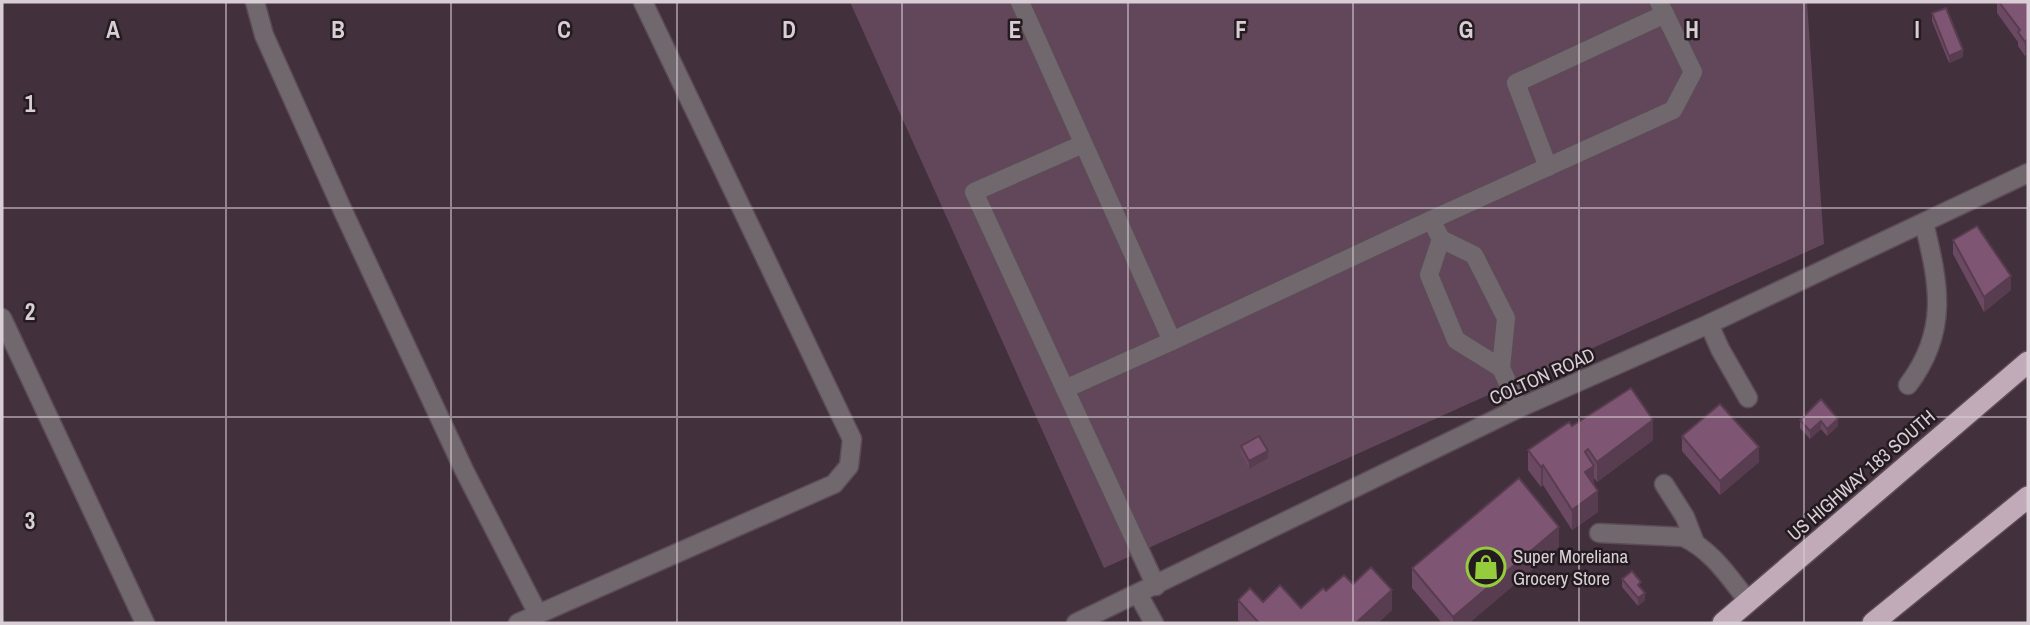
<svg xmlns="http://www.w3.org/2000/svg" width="2030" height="625" viewBox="0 0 2030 625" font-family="'Archivo Narrow',sans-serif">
<rect width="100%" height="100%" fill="#42303c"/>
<path fill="#62465a" d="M 850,2 L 1807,2 L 1824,244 L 1104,568 Z"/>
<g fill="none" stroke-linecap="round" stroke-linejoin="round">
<defs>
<g id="minor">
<path d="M 255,2 L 264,35 L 343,211 L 464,470 L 538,614"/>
<path d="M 1020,2 L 1172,341 L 1431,220 L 1673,110 L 1693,72 L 1659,2"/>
<path d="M 1083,144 L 974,192 L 1156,586"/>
<path d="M 1548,167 L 1516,83 L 1665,14"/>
<path d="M 1431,220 L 1441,239 L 1474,255 L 1506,318 L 1501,368 L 1519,408"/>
<path d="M 1441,239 L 1429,275 L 1456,340 L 1501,368"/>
<path d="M 2,318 L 145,623"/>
<path d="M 1709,324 L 1720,349 L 1748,398"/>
<path d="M 1908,385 C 1949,331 1939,284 1924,223"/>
<path d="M 1065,389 L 1172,341"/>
<path d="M 1664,484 L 1685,517 L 1695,543"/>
<path d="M 1599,533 L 1683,537 C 1712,550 1729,577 1748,601"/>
<path d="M 1138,594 L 1154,623"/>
<path d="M 518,623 L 834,484 L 849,466 L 852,439 L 643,2"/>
<path d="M 1076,623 L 1519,408 L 1709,324 L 2028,173"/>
</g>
<g id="highway">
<path d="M 1723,623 L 2028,362"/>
<path d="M 1873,623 L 2028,497"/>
</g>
</defs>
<use href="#minor" stroke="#5d4c58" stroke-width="21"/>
<use href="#highway" stroke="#5d4c58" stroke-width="24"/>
<use href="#minor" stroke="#71686e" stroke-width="18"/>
<use href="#highway" stroke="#c1abb9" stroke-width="21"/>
</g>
<g fill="#6c4962">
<path d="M 1997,2 L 2028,2 L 2028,53 L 2025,56 L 2018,46 L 2018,42 L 1997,13 Z"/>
<path d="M 1932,13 L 1963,57 L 1949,63 L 1932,21 Z"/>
<path d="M 1953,240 L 2011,290 L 1984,312 L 1953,254 Z"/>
<path d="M 1821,399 L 1838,426 L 1827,436 L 1821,429 L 1810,439 L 1800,428 L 1800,420 Z"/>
<path d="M 1572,426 L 1653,440 L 1597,482 L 1594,478 L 1594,486 L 1598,512 L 1572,530 L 1543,485 L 1541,487 L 1528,470 L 1528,450 Z"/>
<path d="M 1682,436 L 1759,462 L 1720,495 L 1682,451 Z"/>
<path d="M 1241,446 L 1268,458 L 1249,469 L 1241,454 Z"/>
<path d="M 1559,547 L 1469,623 L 1442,623 L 1412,588 L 1412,568 Z"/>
<path d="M 1622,579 L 1641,588 L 1645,600 L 1638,606 L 1622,587 Z"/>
<path d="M 1353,584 L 1392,610 L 1378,623 L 1241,623 L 1238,620 L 1238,600 L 1263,602 L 1301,608 L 1326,591 Z"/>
</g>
<g fill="#583c50">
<path d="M 2028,39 L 2028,53 L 2025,56 L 2025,42 Z"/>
<path d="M 1963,50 L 1963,57 L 1949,63 L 1949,56 Z"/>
<path d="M 2011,276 L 2011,290 L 1984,312 L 1984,297 Z"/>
<path d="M 1838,419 L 1838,426 L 1827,436 L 1827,429 Z"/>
<path d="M 1653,420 L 1653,440 L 1597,482 L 1597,462 Z"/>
<path d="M 1821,421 L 1821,429 L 1810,439 L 1810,431 Z"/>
<path d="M 1759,447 L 1759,462 L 1720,495 L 1720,481 Z"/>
<path d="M 1268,451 L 1268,458 L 1249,469 L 1249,461 Z"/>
<path d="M 1543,465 L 1543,485 L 1541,487 L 1541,467 Z"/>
<path d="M 1594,466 L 1594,486 L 1585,472 Z"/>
<path d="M 1598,491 L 1598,512 L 1572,530 L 1572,510 Z"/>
<path d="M 1559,527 L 1559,547 L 1469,623 L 1453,623 L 1453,617 Z"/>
<path d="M 1392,590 L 1392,610 L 1378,623 L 1357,623 L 1357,622 Z"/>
<path d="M 1645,593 L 1645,600 L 1638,606 L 1638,598 Z"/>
</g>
<g fill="#7e5572" stroke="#583c50" stroke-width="2">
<path d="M 1999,2 L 2028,2 L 2028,39 L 2025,42 L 2018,32 L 2020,30 Z"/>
<path d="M 1946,8 L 1963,50 L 1949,56 L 1932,13 Z"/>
<path d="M 1977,226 L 2011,276 L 1984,297 L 1953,240 Z"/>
<path d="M 1631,388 L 1653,420 L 1597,462 L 1588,449 L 1585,452 L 1594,466 L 1585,472 L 1598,491 L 1572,510 L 1543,465 L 1541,467 L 1528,450 L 1569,422 L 1572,426 Z"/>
<path d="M 1821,399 L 1838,419 L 1827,429 L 1821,421 L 1810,431 L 1800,420 Z"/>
<path d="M 1720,404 L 1759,447 L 1720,481 L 1682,436 Z"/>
<path d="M 1259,436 L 1268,451 L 1249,461 L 1241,446 Z"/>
<path d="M 1519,478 L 1559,527 L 1453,617 L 1412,568 Z"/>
<path d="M 1371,567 L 1392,590 L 1357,622 L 1358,623 L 1259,623 L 1238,600 L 1250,588 L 1263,602 L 1280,585 L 1301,608 L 1323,588 L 1326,591 L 1344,575 L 1353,584 Z"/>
<path d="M 1632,571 L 1641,582 L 1638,585 L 1645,593 L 1638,598 L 1622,579 Z"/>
</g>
<path fill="none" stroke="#d9ced5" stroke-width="2" stroke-opacity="0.55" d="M 226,2 L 226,623M 451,2 L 451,623M 677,2 L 677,623M 902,2 L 902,623M 1128,2 L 1128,623M 1353,2 L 1353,623M 1579,2 L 1579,623M 1804,2 L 1804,623M 2,208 L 2028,208M 2,417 L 2028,417"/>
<defs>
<symbol id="shop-ring" viewBox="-11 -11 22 22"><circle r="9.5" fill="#231b20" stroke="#95cc3b" stroke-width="1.5"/><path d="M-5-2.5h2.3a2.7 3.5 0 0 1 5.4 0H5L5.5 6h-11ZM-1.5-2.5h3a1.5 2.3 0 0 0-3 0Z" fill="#95cc3b"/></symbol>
</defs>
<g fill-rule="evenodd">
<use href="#shop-ring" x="1464" y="545" width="44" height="44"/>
</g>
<g text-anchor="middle" stroke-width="5" stroke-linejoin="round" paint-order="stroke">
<g font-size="19" fill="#d9ced5" stroke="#231b20">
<text transform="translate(1542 376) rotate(-24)" y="7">COLTON ROAD</text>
<text transform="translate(1861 475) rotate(-41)" y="7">US HIGHWAY 183 SOUTH</text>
</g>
<g font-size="19" fill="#d9ced5" stroke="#231b20" text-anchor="start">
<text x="1513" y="563">Super Moreliana<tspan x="1513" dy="22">Grocery Store</tspan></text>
</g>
</g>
<g font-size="23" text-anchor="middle" font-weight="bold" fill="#d9ced5" stroke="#231b20" stroke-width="5" stroke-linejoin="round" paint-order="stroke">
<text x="113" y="38">A</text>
<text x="338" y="38">B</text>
<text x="564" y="38">C</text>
<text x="789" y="38">D</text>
<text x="1015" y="38">E</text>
<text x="1241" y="38">F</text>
<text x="1466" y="38">G</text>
<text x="1692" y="38">H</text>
<text x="1917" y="38">I</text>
<text x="30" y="112">1</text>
<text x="30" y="320">2</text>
<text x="30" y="529">3</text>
</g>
<rect width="2030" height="625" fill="none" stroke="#d9ced5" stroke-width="7"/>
</svg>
